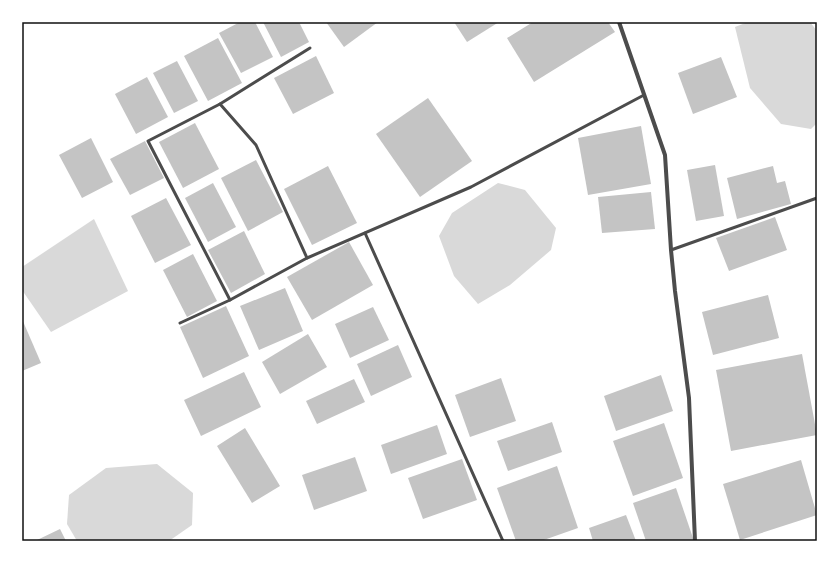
<svg xmlns="http://www.w3.org/2000/svg" width="839" height="563" viewBox="0 0 839 563" font-family="Inter,sans-serif">
<rect width="100%" height="100%" fill="#fff"/>
<g fill="#d9d9d9">
<path d="M 748,22 L 810,22 L 817,31 L 817,123 L 811,129 L 781,124 L 750,88 L 735,27 Z"/>
<path d="M 498,183 L 525,190 L 556,228 L 551,250 L 510,285 L 478,304 L 454,276 L 439,236 L 452,213 Z"/>
<path d="M 94,219 L 128,291 L 51,332 L 22,290 L 22,267 Z"/>
<path d="M 157,464 L 193,493 L 192,525 L 169,541 L 77,541 L 67,524 L 69,495 L 106,468 Z"/>
</g>
<g fill="#c4c4c4">
<path d="M 240,22 L 255,22 L 273,57 L 241,73 L 219,33 Z"/>
<path d="M 263,22 L 299,22 L 309,42 L 281,57 Z"/>
<path d="M 326,22 L 378,22 L 344,47 Z"/>
<path d="M 454,22 L 499,22 L 467,42 Z"/>
<path d="M 533,22 L 608,22 L 615,32 L 534,82 L 507,38 Z"/>
<path d="M 218,38 L 242,83 L 208,101 L 184,56 Z"/>
<path d="M 316,56 L 334,93 L 293,114 L 274,78 Z"/>
<path d="M 721,57 L 737,97 L 693,114 L 678,73 Z"/>
<path d="M 177,61 L 198,101 L 174,113 L 153,73 Z"/>
<path d="M 147,77 L 168,117 L 136,134 L 115,94 Z"/>
<path d="M 428,98 L 472,161 L 420,197 L 376,134 Z"/>
<path d="M 195,123 L 219,169 L 183,188 L 159,142 Z"/>
<path d="M 641,126 L 651,184 L 588,195 L 578,138 Z"/>
<path d="M 91,138 L 113,182 L 82,198 L 59,155 Z"/>
<path d="M 145,141 L 164,178 L 130,195 L 110,159 Z"/>
<path d="M 256,160 L 283,212 L 248,231 L 221,178 Z"/>
<path d="M 715,165 L 724,216 L 696,221 L 687,170 Z"/>
<path d="M 328,166 L 357,223 L 312,245 L 284,189 Z"/>
<path d="M 773,166 L 777,183 L 785,181 L 791,204 L 737,219 L 727,178 Z"/>
<path d="M 213,183 L 236,227 L 208,242 L 185,198 Z"/>
<path d="M 651,192 L 655,229 L 602,233 L 598,197 Z"/>
<path d="M 166,198 L 191,245 L 155,263 L 131,216 Z"/>
<path d="M 775,217 L 787,250 L 729,271 L 716,238 Z"/>
<path d="M 244,231 L 265,274 L 231,293 L 208,250 Z"/>
<path d="M 349,242 L 373,285 L 312,320 L 287,277 Z"/>
<path d="M 193,254 L 217,301 L 187,317 L 163,270 Z"/>
<path d="M 285,288 L 303,331 L 259,350 L 240,306 Z"/>
<path d="M 768,295 L 779,338 L 713,355 L 702,312 Z"/>
<path d="M 226,306 L 249,356 L 203,378 L 180,327 Z"/>
<path d="M 373,307 L 389,340 L 350,358 L 335,324 Z"/>
<path d="M 22,319 L 41,363 L 22,371 Z"/>
<path d="M 308,334 L 327,367 L 280,394 L 262,362 Z"/>
<path d="M 398,345 L 412,377 L 371,396 L 357,364 Z"/>
<path d="M 802,354 L 817,435 L 731,451 L 716,370 Z"/>
<path d="M 244,372 L 261,407 L 201,436 L 184,400 Z"/>
<path d="M 661,375 L 673,411 L 616,431 L 604,396 Z"/>
<path d="M 501,378 L 516,421 L 470,437 L 455,395 Z"/>
<path d="M 354,379 L 365,402 L 317,424 L 306,401 Z"/>
<path d="M 552,422 L 562,452 L 508,471 L 497,441 Z"/>
<path d="M 664,423 L 683,478 L 633,496 L 613,441 Z"/>
<path d="M 437,425 L 447,454 L 391,474 L 381,445 Z"/>
<path d="M 245,428 L 280,486 L 252,503 L 217,446 Z"/>
<path d="M 355,457 L 367,491 L 314,510 L 302,475 Z"/>
<path d="M 462,459 L 477,500 L 423,519 L 408,478 Z"/>
<path d="M 801,460 L 817,515 L 740,540 L 723,484 Z"/>
<path d="M 557,466 L 578,528 L 541,541 L 516,541 L 497,488 Z"/>
<path d="M 676,488 L 694,541 L 646,541 L 633,503 Z"/>
<path d="M 626,515 L 636,541 L 593,541 L 589,528 Z"/>
<path d="M 60,529 L 66,541 L 35,541 Z"/>
</g>
<g fill="none" stroke-linecap="round" stroke-linejoin="round">
<g stroke="#4c4c4c" stroke-width="3">
<path d="M 220,104 L 256,145 L 307,258"/>
<path d="M 365,233 L 503,541"/>
<path d="M 671,250 L 817,198"/>
<path d="M 230,300 L 148,141 L 220,104 L 310,48"/>
<path d="M 180,323 L 230,300 L 307,258 L 471,187 L 644,95"/>
</g>
<path stroke="#4c4c4c" stroke-width="4" d="M 619,22 L 665,155 L 671,250 L 675,291 L 689,398 L 695,541"/>
</g>
<rect width="839" height="563" fill="none" stroke="#ffffff" stroke-width="46"/>
<rect x="23" y="23" width="793" height="517" fill="none" stroke="#111" stroke-width="1.5"/>
</svg>
